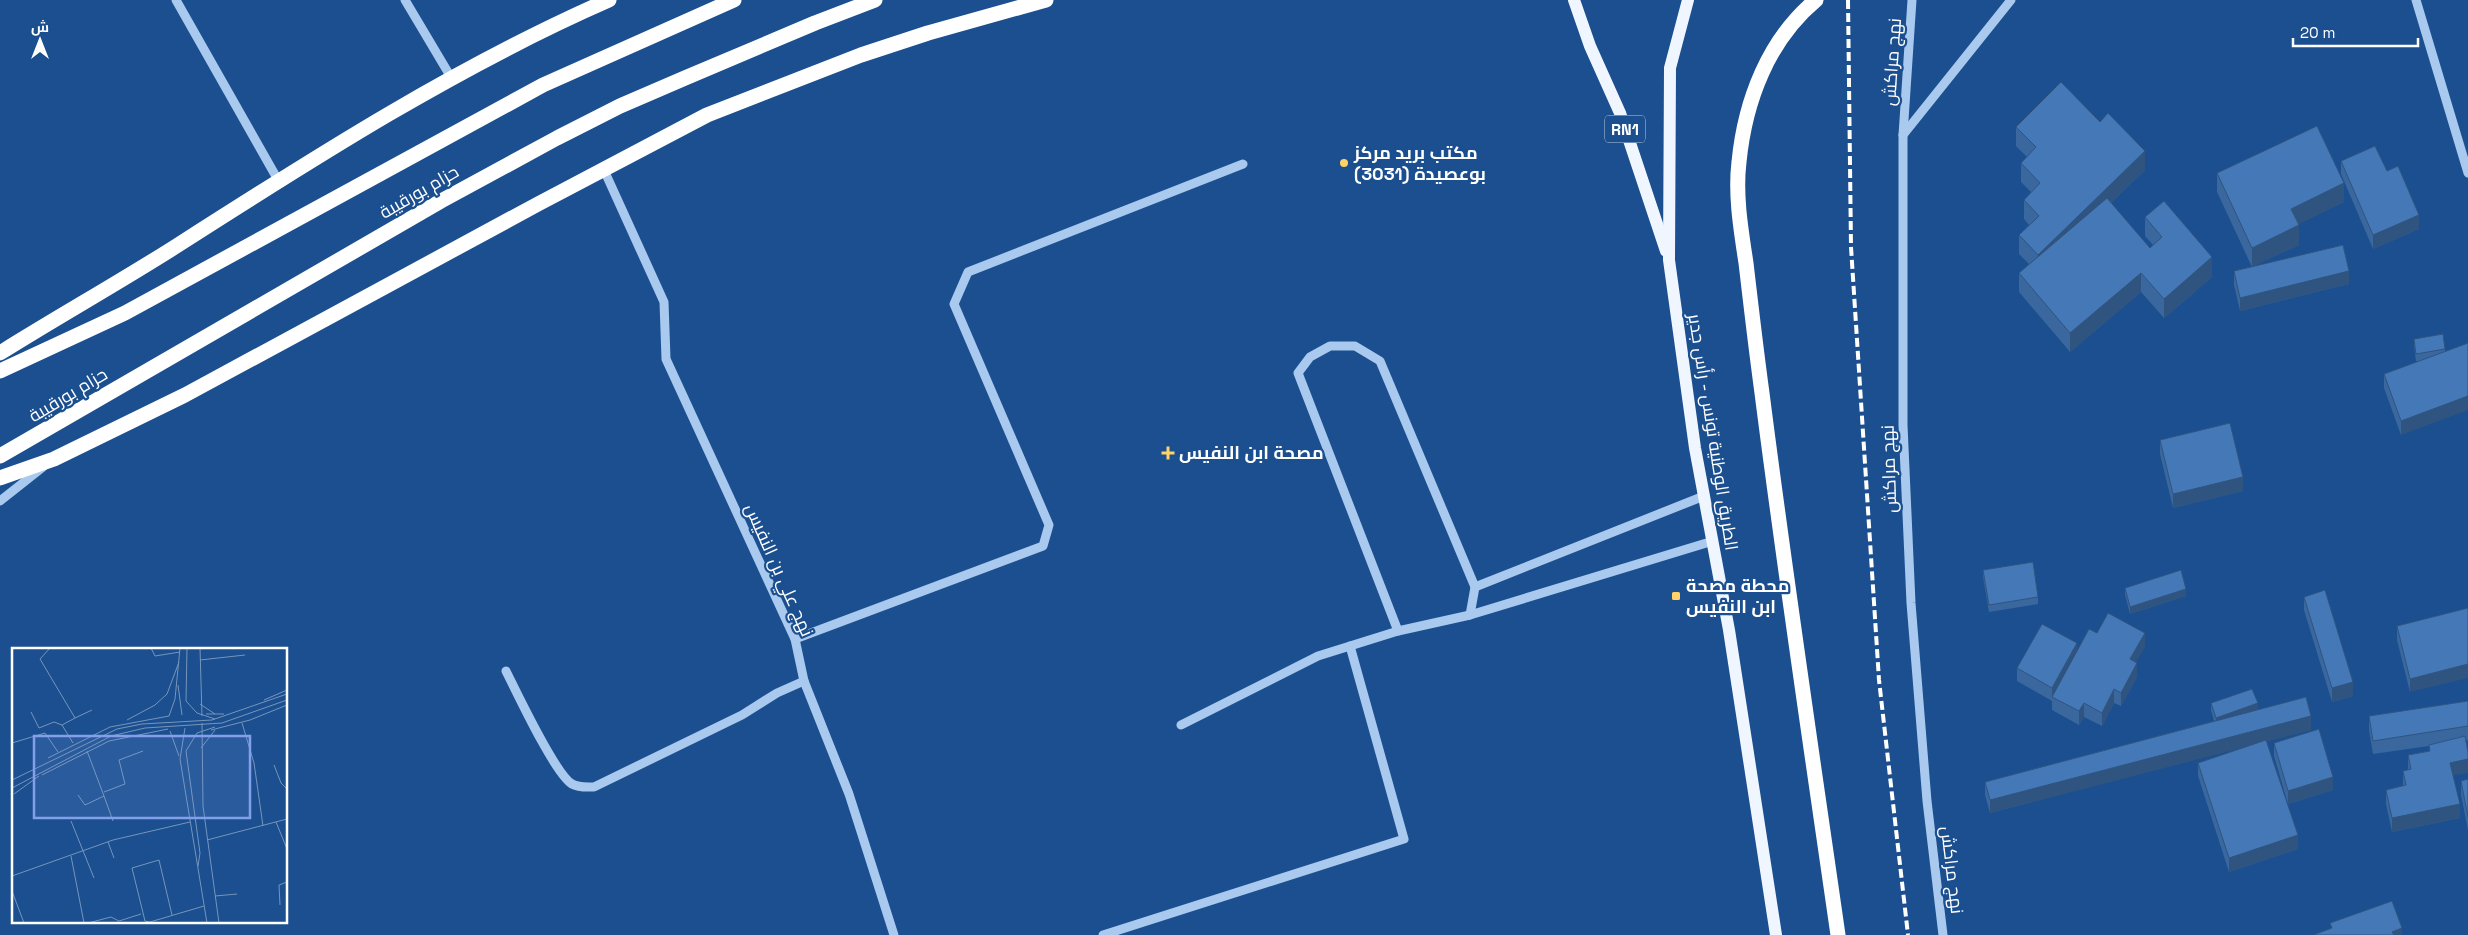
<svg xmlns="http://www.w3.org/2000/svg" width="2468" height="935" viewBox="0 0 2468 935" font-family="'Space Grotesk',Cairo,sans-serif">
<rect width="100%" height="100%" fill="#1b4f8f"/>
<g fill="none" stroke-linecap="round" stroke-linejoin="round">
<g stroke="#a9c9ee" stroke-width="9">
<path d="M 176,0 L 278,180"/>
<path d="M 405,0 L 452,79"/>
<path d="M 1912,0 L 1903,135 L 1903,425 L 1911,603 L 1927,801 L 1943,935"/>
<path d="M 2416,0 L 2468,173"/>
<path d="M 1903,135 L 2011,0"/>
<path d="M 0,501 L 43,467"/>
<path d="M 1475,587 L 1704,496"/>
<path d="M 1398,631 L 1470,615 L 1713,541"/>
<path d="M 795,639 L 1043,546 L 1049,525 L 954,304 L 968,272 L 1243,164"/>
<path d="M 506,671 C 517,693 555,774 572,784 C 579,788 587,787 594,787 L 742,715 L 777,693 L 804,681 L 795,639 L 666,359 L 664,302 L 604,170"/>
<path d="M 804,681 L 849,794 L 894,935"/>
<path d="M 1181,725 L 1318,656 L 1398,631 L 1298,373 L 1310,357 L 1330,346 L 1355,346 L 1380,361 L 1475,587 L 1470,615"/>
<path d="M 1103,935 L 1404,839 L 1350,646"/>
</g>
<g stroke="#f0f6ff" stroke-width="12">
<path d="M 1574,0 L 1590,46 L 1620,113 L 1666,251"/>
<path d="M 1688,0 L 1670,68 L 1669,260 L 1695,448 L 1729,630 L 1776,935"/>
</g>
<g stroke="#fff" stroke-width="15">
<path d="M 1816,0 C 1768,40 1745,101 1739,162 C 1735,195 1741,230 1746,263 C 1751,306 1756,349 1762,393 C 1785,574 1812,754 1838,935"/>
<path d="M 0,353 C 59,316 120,282 178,245 C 317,156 458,66 609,0"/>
<path d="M 0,371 L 125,313 L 543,85 L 734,0"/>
<path d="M 0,456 L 441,201 L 557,138 L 620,106 L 685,78 L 815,23 L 875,0"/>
<path d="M 0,478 L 54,459 L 185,395 L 538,204 L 707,115 L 861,55 L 928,33 L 1046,0"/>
</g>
<path stroke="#fff" stroke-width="4" stroke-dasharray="9 4" stroke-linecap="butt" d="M 1848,0 L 1851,247 L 1879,680 L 1908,935"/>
</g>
<g fill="#3a679d">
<path d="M 2016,127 L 2145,170 L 2111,203 L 2150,248 L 2153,245 L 2145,236 L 2145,217 L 2212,277 L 2164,318 L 2141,292 L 2070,352 L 2019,292 L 2019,273 L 2029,264 L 2019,254 L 2019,235 L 2029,225 L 2024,219 L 2024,200 L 2031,192 L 2021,182 L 2021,163 L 2027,157 L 2016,146 Z"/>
<path d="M 2341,161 L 2387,171 L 2419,229 L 2373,249 L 2341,174 Z"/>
<path d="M 2217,173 L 2344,202 L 2298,224 L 2299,245 L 2253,266 L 2349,284 L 2240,311 L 2234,285 L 2234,271 L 2252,267 L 2217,192 Z"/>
<path d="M 2414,339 L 2445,349 L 2445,351 L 2401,435 L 2384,388 L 2384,374 L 2420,361 L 2416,361 L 2414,346 Z"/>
<path d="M 2160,440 L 2243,491 L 2173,508 L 2160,454 Z"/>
<path d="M 1983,570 L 2038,597 L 2038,604 L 1989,612 L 1983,577 Z"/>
<path d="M 2125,588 L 2186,596 L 2130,614 L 2125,595 Z"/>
<path d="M 2304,597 L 2353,696 L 2332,702 L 2304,610 Z"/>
<path d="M 2468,608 L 2410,692 L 2397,640 L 2397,626 Z"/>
<path d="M 2097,633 L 2145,646 L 2136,662 L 2137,677 L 2121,706 L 2114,703 L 2102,726 L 2084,717 L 2079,725 L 2052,710 L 2052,701 L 2017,681 L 2017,668 L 2077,651 Z"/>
<path d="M 2468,701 L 2468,740 L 2466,740 L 2453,776 L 2460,818 L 2392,832 L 2386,804 L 2386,790 L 2403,786 L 2403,771 L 2408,770 L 2408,755 L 2429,751 L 2429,746 L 2373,754 L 2369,730 L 2369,716 Z"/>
<path d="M 2211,703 L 2258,710 L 2311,730 L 2267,741 L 2298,849 L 2229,872 L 2198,776 L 2198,763 L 2251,745 L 1990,813 L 1985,795 L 1985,782 L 2214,721 L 2211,710 Z"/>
<path d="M 2274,743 L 2333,790 L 2288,804 L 2274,756 Z"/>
<path d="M 2468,779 L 2468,830 L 2461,795 L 2461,781 Z"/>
</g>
<g fill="#305480">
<path d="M 2145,151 L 2145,170 L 2038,274 L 2038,255 Z"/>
<path d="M 2344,183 L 2344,202 L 2291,228 L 2291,209 Z"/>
<path d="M 2419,215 L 2419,229 L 2373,249 L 2373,235 Z"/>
<path d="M 2299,225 L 2299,245 L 2252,267 L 2252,248 Z"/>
<path d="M 2212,257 L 2212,277 L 2164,318 L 2164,299 Z"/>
<path d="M 2349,271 L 2349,284 L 2240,311 L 2240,298 Z"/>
<path d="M 2141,273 L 2141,292 L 2070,352 L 2070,333 Z"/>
<path d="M 2468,396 L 2468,410 L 2401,435 L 2401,421 Z"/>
<path d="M 2243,477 L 2243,491 L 2173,508 L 2173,494 Z"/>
<path d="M 2186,589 L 2186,596 L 2130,614 L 2130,607 Z"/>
<path d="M 2145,633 L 2145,646 L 2130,673 L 2130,659 Z"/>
<path d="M 2077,643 L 2077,657 L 2052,697 L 2052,688 Z"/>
<path d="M 2137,663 L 2137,677 L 2121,706 L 2121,693 Z"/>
<path d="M 2468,664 L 2468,678 L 2410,692 L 2410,679 Z"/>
<path d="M 2353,682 L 2353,696 L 2332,702 L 2332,688 Z"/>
<path d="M 2114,689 L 2114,703 L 2102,726 L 2102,713 Z"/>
<path d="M 2084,703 L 2084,717 L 2079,725 L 2079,711 Z"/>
<path d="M 2258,703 L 2258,710 L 2216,725 L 2216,718 Z"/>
<path d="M 2311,716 L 2311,730 L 1990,813 L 1990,800 Z"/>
<path d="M 2468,759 L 2468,773 L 2450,776 L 2450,763 Z"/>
<path d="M 2333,777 L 2333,790 L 2288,804 L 2288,791 Z"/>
<path d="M 2460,804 L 2460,818 L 2392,832 L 2392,818 Z"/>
<path d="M 2298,835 L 2298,849 L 2229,872 L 2229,858 Z"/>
<path d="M 2402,928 L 2402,935 L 2392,935 L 2392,932 Z"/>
</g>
<g fill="#4478b7" stroke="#305480">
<path d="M 2061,82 L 2100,122 L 2108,113 L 2145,151 L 2038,255 L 2019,235 L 2039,216 L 2024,200 L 2040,183 L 2021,163 L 2036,147 L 2016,127 Z"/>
<path d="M 2317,126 L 2344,183 L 2291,209 L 2299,225 L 2252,248 L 2217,173 Z"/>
<path d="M 2375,146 L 2387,171 L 2398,166 L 2419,215 L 2373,235 L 2341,161 Z"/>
<path d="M 2107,198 L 2150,248 L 2162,237 L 2145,217 L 2164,201 L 2212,257 L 2164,299 L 2141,273 L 2070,333 L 2019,273 Z"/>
<path d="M 2343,245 L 2349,271 L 2240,298 L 2234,271 Z"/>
<path d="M 2443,334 L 2445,349 L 2416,354 L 2414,339 Z"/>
<path d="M 2468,343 L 2468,396 L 2401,421 L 2384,374 Z"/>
<path d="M 2230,423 L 2243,477 L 2173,494 L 2160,440 Z"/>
<path d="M 2033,562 L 2038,597 L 1989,605 L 1983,570 Z"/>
<path d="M 2181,570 L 2186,589 L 2130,607 L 2125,588 Z"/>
<path d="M 2325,590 L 2353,682 L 2332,688 L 2304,597 Z"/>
<path d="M 2468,608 L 2468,664 L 2410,679 L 2397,626 Z"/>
<path d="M 2108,613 L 2145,633 L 2130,659 L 2137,663 L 2121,693 L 2114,689 L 2102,713 L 2084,703 L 2079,711 L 2052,697 L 2089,629 L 2097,633 Z"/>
<path d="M 2042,624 L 2077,643 L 2052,688 L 2017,668 Z"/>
<path d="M 2252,689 L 2258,703 L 2216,718 L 2211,703 Z"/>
<path d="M 2306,697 L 2311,716 L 1990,800 L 1985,782 Z"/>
<path d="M 2468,701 L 2468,726 L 2373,741 L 2369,716 Z"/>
<path d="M 2319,729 L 2333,777 L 2288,791 L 2274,743 Z"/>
<path d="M 2465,736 L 2468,752 L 2468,759 L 2450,763 L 2460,804 L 2392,818 L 2386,790 L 2406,785 L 2403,771 L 2411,769 L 2408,755 L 2430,751 L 2429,745 Z"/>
<path d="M 2266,740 L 2298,835 L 2229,858 L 2198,763 Z"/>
<path d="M 2468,779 L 2468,817 L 2461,781 Z"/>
<path d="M 2392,901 L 2402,928 L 2392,932 L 2394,935 L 2313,935 L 2332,928 L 2330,923 Z"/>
</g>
<g fill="#ffd166" stroke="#1b4f8f" stroke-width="2">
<circle cx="1344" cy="163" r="5"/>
<path d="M1165.5 445.5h5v5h5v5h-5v5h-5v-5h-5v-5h5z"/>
<rect x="1671" y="591" width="10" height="10" rx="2.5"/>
</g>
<g text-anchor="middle" stroke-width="4.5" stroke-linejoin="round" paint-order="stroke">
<rect fill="#1b4f8f" stroke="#bbcadd" stroke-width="1" x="1605" y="115.5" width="40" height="27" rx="4"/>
<g font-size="16" font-weight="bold" fill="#fff">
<text x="1625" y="135">RN1</text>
</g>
<g font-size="18" fill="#fff" stroke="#1b4f8f">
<text transform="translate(1892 62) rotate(-86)" y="6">نهج مراكش</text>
<text transform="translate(419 192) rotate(-30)" y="6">حزام بورقيبة</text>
<text transform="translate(68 395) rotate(-31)" y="6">حزام بورقيبة</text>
<text transform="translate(1713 432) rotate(81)" y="6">الطريق الوطنية تونس - رأس جدير</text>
<text transform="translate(1889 469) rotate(-92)" y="6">نهج مراكش</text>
<text transform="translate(779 570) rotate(66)" y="6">نهج علي بن النفيس</text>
<text transform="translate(1952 870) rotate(83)" y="6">نهج مراكش</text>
</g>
<g font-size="18" font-weight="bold" fill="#fff" stroke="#1b4f8f" text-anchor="start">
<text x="1354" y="159">مكتب بريد مركز<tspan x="1354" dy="21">بوعصيدة (3031)</tspan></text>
<text x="1179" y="459">مصحة ابن النفيس</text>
<text x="1686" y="592">محطة مصحة<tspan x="1686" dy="21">ابن النفيس</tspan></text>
</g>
</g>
<g transform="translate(12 648)">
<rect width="275" height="275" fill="#1b4f8f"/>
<path fill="none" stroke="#7695bc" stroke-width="1" d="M 38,0 L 28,11 L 63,70 L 50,77 L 61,95M 139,0 L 143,8 L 168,4M 175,0 L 174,53 L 185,65 L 203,71M 188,0 L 190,68M 188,12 L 233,7M 166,37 L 170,67M 252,52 L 275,42M 188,56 L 203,66M 19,64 L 27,80 L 42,74 L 50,77M 194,66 L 212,66M 157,68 L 163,51 L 168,0M 63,70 L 80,62M 115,72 L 143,57 L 155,46 L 167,14M 190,75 L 191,158 L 207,275M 230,75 L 242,115 L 251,178M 173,80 L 168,111 L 195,275M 199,82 L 238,72 L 275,57M 158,83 L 167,108M 0,95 L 33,85 L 46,104M 189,100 L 203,82M 36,110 L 98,79 L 157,68M 262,117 L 269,135 L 275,141M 30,127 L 97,93 L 156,81M 0,132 L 105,81 L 130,76 L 200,72 L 275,46M 0,140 L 99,88 L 133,80 L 210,75 L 275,52M 92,144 L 113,136 L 107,112 L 131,103M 2,146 L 27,128M 66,147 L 73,157 L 92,148 L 75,103M 92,148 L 101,173M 59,173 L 82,230M 264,174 L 275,201M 195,192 L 275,171M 96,194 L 102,210M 59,208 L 72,275M 186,218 L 188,205 L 174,103 L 185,85 L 203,79M 0,228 L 101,192 L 178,174M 0,243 L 12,275M 203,248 L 225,246M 268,257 L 267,237 L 275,234M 160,267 L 147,212 L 120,220 L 133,273 L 138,274 L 192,258M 107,273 L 129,266M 76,275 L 99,269 L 107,273"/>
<path fill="#839eea" fill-opacity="0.15" stroke="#839eea" stroke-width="2.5" d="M 22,88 L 238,88 L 238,170 L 22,170 Z"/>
<rect width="275" height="275" fill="none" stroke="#fff" stroke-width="2.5"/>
</g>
<g transform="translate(40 40)" stroke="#1b4f8f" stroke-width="4" paint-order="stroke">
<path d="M0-4L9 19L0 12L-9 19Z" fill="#ffffff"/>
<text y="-8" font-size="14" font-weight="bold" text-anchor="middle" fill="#ffffff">ش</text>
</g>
<path d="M2293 38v8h125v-8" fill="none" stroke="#ffffff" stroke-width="2.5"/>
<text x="2300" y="38" font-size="15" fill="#ffffff" stroke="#1b4f8f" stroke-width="4" paint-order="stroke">20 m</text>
</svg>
